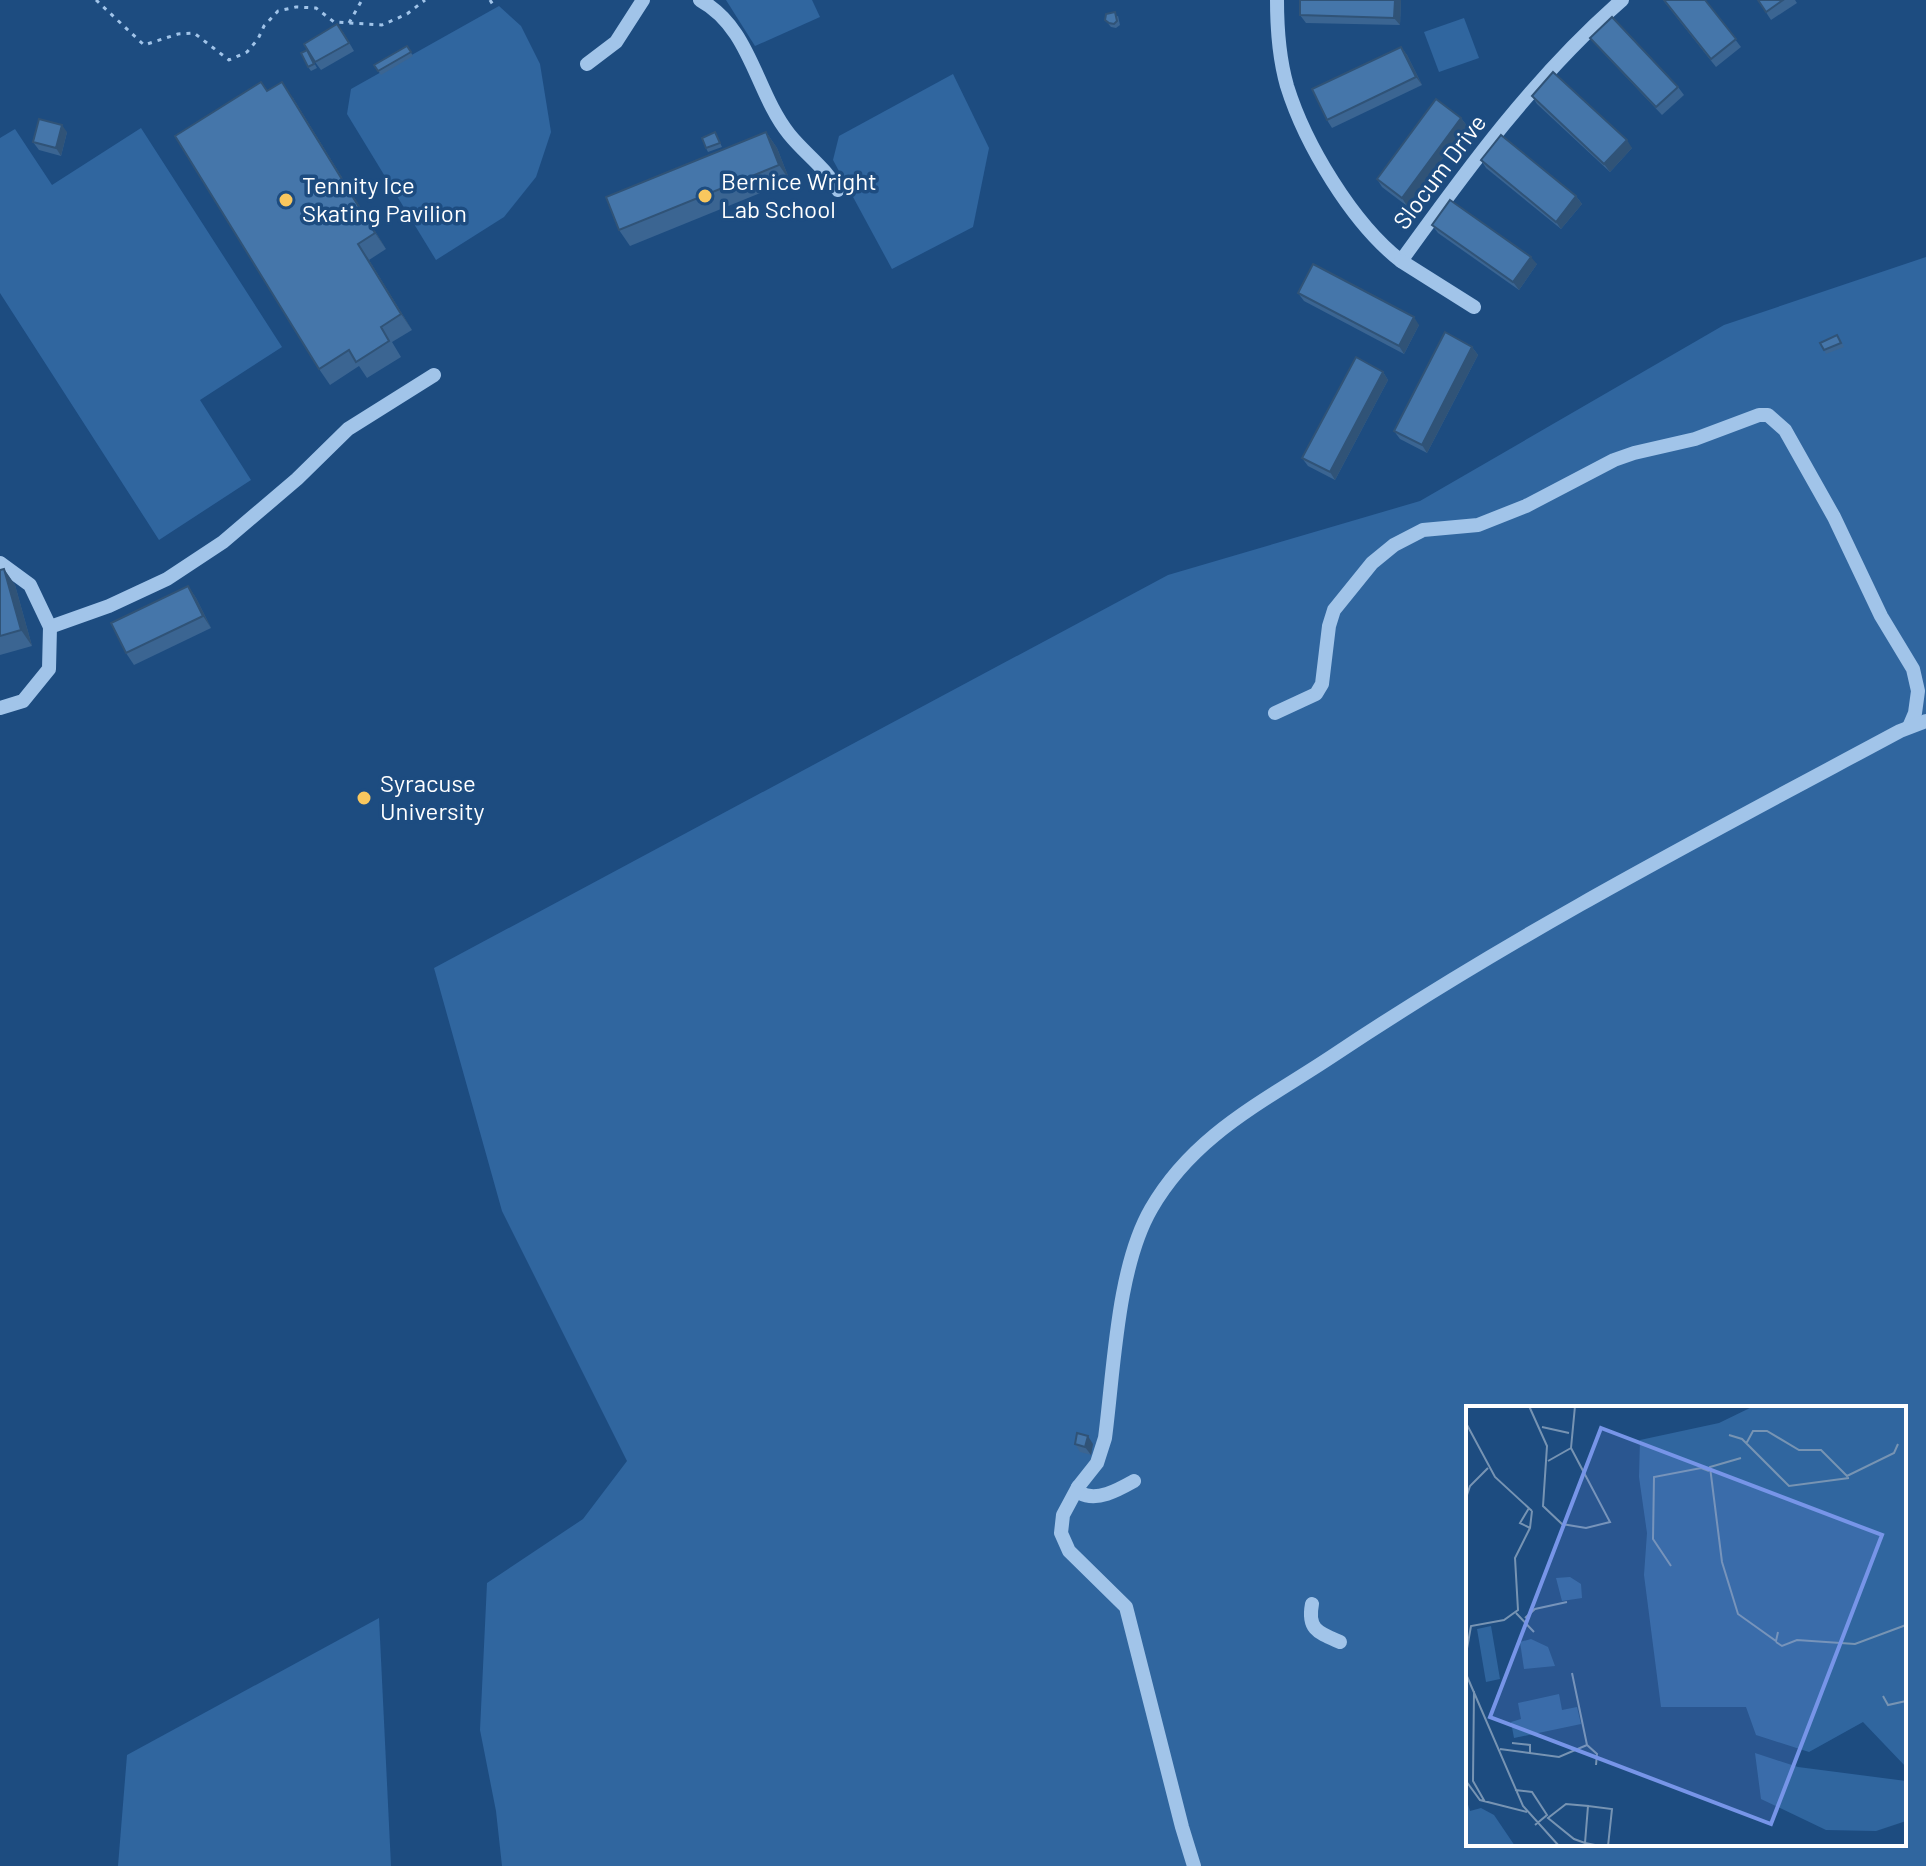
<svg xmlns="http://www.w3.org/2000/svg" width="1926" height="1866" viewBox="0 0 1926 1866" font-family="Barlow,sans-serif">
<rect width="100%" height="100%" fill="#1d4c80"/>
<g fill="#30669f" fill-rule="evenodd">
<path d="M 726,0 L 812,0 L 820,17 L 755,46 Z"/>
<path d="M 499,6 L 521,26 L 540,64 L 551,132 L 536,177 L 504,217 L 436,260 L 347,114 L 351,89 Z"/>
<path d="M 1464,18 L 1479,58 L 1439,72 L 1424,32 Z"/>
<path d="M 953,74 L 989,148 L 973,227 L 892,269 L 833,160 L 839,136 Z"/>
<path d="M 141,128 L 282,347 L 200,400 L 251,480 L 159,540 L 0,293 L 0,138 L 15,129 L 52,185 Z"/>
<path d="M 1926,257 L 1926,1866 L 502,1866 L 496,1811 L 480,1730 L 487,1583 L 583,1519 L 627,1461 L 502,1211 L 434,968 L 1168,575 L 1420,501 L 1724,325 ZM 1468,1408 L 1904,1408 L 1904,1844 L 1468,1844 Z"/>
<path d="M 379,1618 L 391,1866 L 118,1866 L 127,1755 Z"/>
</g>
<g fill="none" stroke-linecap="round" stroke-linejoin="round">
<g stroke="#a1c4e9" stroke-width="3" stroke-dasharray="4 6" stroke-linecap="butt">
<path d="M 96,0 L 144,45 L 178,34 L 194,33 L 229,60 L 247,52 L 258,39 L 264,26 L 278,11 L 296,7 L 316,8 L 334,22 L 382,25 L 407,14 L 425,0"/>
<path d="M 490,0 L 495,8"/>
<path d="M 349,23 L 362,0"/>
</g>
<g stroke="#a1c4e9" stroke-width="14">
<path d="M 700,0 C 751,28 755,91 789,134 C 805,154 825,167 838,190"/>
<path d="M 1277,0 C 1277,28 1279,58 1287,86 C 1305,144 1352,223 1401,261 C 1468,168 1535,76 1622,0"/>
<path d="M 587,64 L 616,42 L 643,0"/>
<path d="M 1401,261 L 1474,307"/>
<path d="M 0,563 L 30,585 L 50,627 L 49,669 L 23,701 L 0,708"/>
<path d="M 50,627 L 109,606 L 167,579 L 223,542 L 297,479 L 348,429 L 434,375"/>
<path d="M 1275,713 L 1316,694 L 1322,684 L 1329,626 L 1334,610 L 1372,563 L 1394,545 L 1423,530 L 1478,525 L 1526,506 L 1614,460 L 1634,453 L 1695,439 L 1759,415 L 1768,415 L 1785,430 L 1834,517 L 1881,616 L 1913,669 L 1918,691 L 1915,713 L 1909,727"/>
<path d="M 1134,1481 C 1118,1490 1097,1502 1080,1493 L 1078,1487 L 1097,1463 L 1105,1438 C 1114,1369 1117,1268 1151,1209 C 1194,1134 1265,1101 1334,1055 C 1515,934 1708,834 1900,731 L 1926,721"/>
<path d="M 1078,1487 L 1063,1515 L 1061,1533 L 1069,1551 L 1126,1607 L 1182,1827 L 1194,1866"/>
<path d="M 1312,1604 C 1307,1630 1319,1633 1340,1642"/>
</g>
</g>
<g fill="#3b6592">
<path d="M 1300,0 L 1401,0 L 1400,25 L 1306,23 L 1300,15 Z"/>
<path d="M 1663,0 L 1705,0 L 1741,47 L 1716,67 Z"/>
<path d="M 1758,0 L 1795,0 L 1797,3 L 1771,20 Z"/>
<path d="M 1118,16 L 1120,25 L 1116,28 L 1111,27 L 1105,20 Z"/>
<path d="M 343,32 L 354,51 L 321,70 L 315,62 Z"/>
<path d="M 1590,38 L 1678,87 L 1684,95 L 1662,115 L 1596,45 Z"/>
<path d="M 407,46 L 413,56 L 381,75 L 374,65 Z"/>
<path d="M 1401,47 L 1407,55 L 1422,85 L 1332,128 L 1327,120 Z"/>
<path d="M 307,50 L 317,68 L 311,71 L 308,67 Z"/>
<path d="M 268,91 L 293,98 L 386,249 L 369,260 L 412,330 L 392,342 L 401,357 L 367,378 L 359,366 L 330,385 L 319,369 Z"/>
<path d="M 1532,96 L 1632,148 L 1610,172 L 1537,104 Z"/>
<path d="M 1461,118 L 1467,126 L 1407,206 L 1382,187 L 1377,179 Z"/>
<path d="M 67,132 L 61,156 L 39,150 L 33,142 Z"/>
<path d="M 715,132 L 722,147 L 708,152 L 706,148 Z"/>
<path d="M 766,132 L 777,148 L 790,181 L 630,246 L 619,230 Z"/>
<path d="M 1481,160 L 1576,196 L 1582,204 L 1561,229 L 1486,168 Z"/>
<path d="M 1432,225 L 1537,264 L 1519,290 L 1438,233 Z"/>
<path d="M 1298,293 L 1419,325 L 1404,354 L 1304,301 Z"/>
<path d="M 1840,339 L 1844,347 L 1826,354 L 1824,350 Z"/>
<path d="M 1472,347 L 1478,355 L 1427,453 L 1400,439 L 1394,431 Z"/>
<path d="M 1383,372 L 1388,380 L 1335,480 L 1308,466 L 1302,458 Z"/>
<path d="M 4,569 L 15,585 L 32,646 L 0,655 L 0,570 Z"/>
<path d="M 188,586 L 196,598 L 211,628 L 134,665 L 126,653 Z"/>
<path d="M 1075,1444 L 1093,1444 L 1091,1455 L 1080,1452 Z"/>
</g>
<g fill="#305377">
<path d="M 1395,0 L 1401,0 L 1400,25 L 1394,18 Z"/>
<path d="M 1401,47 L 1407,55 L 1422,85 L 1416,77 Z"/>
<path d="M 282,82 L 293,98 L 386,249 L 375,233 Z"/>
<path d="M 1461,118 L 1467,126 L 1407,206 L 1402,198 Z"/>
<path d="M 62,125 L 67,132 L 61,156 L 56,148 Z"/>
<path d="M 766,132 L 777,148 L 790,181 L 779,165 Z"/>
<path d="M 1627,140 L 1632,148 L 1610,172 L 1604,164 Z"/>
<path d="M 1576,196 L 1582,204 L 1561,229 L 1556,222 Z"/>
<path d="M 358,244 L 369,260 L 412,330 L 401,314 Z"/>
<path d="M 1531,257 L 1537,264 L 1519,290 L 1513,282 Z"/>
<path d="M 1414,317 L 1419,325 L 1404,354 L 1399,346 Z"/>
<path d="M 1472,347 L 1478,355 L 1427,453 L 1422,445 Z"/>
<path d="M 1383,372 L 1388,380 L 1335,480 L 1330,472 Z"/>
<path d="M 4,569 L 15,585 L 32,646 L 21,630 Z"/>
<path d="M 188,586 L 196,598 L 211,628 L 203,616 Z"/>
<path d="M 1088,1436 L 1093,1444 L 1091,1455 L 1085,1447 Z"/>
</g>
<g fill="#4576aa" stroke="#305377" stroke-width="2">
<path d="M 1300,0 L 1395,0 L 1394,18 L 1300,15 Z"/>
<path d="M 1664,0 L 1705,0 L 1736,39 L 1711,59 Z"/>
<path d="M 1758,0 L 1783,0 L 1766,12 Z"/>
<path d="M 1115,12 L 1117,21 L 1114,24 L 1109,23 L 1105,20 L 1106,14 Z"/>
<path d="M 1612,17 L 1678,87 L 1656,107 L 1590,38 Z"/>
<path d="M 337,24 L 349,43 L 315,62 L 304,44 Z"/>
<path d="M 407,46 L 411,52 L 378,71 L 374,65 Z"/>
<path d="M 1401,47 L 1416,77 L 1327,120 L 1312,89 Z"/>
<path d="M 307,50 L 314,64 L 308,67 L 301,53 Z"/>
<path d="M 1553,72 L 1627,140 L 1604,164 L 1532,96 Z"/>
<path d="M 261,82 L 267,91 L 282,82 L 375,233 L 358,244 L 401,314 L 381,327 L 389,341 L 356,362 L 349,350 L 319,369 L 175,136 Z"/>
<path d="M 1436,99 L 1461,118 L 1402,198 L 1377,179 Z"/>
<path d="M 39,119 L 62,125 L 56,148 L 33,142 Z"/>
<path d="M 715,132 L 720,143 L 706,148 L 702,138 Z"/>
<path d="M 766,132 L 779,165 L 619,230 L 606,197 Z"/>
<path d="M 1501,135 L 1576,196 L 1556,222 L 1481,160 Z"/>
<path d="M 1450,200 L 1531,257 L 1513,282 L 1432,225 Z"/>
<path d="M 1313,264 L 1414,317 L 1399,346 L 1298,293 Z"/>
<path d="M 1445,332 L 1472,347 L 1422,445 L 1394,431 Z"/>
<path d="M 1837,335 L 1841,343 L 1824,350 L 1820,343 Z"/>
<path d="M 1356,357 L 1383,372 L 1330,472 L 1302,458 Z"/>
<path d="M 4,569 L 21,630 L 0,636 L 0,570 Z"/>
<path d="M 188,586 L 203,616 L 126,653 L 111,623 Z"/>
<path d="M 1077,1433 L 1088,1436 L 1085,1447 L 1075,1444 Z"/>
</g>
<g fill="#f9c75e" stroke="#1d4c80" stroke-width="3">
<circle cx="705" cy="196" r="8"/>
<circle cx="286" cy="200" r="8"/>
<circle cx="364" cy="798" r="8"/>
</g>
<g text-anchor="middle" stroke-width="7" stroke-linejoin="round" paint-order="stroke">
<g font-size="24" fill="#fff" stroke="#1d4c80">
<text transform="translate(1440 172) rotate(-53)" y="8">Slocum Drive</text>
</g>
<g font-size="24" fill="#fff" stroke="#1d4c80" text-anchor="start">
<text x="721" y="190">Bernice Wright<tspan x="721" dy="28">Lab School</tspan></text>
<text x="302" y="194">Tennity Ice<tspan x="302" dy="28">Skating Pavilion</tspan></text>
<text x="380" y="792">Syracuse<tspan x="380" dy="28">University</tspan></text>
</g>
</g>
<g transform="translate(1466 1406)">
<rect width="440" height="440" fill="#1d4c80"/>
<path d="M 288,0 L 440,0 L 440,361 L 397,316 L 343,346 L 290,329 L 280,301 L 195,301 L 178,169 L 181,127 L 173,71 L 174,34 L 253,17 ZM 104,171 L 115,178 L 116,192 L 96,195 L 90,172 ZM 25,220 L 34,273 L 20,276 L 11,223 ZM 65,233 L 82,241 L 89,260 L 58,263 L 54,236 ZM 93,288 L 96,304 L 111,301 L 115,318 L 48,332 L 45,316 L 55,313 L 52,297 ZM 289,347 L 332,361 L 440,375 L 440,415 L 410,425 L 360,424 L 295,393 ZM 0,392 L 4,405 L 15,402 L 28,409 L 49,440 L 0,439 Z" fill="#30669f"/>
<path fill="none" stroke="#7794b3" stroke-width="2" d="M 63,0 L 81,40 L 77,100 L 96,118 L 120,122 L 144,116 L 105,42 L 109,0M 0,17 L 29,71 L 66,105M 76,21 L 103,27M 263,29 L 276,33 L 323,80 L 383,72M 280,38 L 287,25 L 301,25 L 333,44 L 355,44 L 381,70 L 428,47 L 432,38M 275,52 L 244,61 L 256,156 L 272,208 L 310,235 L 312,226M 82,55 L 105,42M 0,92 L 4,80 L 22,62M 63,102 L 54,117 L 64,122M 205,160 L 187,133 L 188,71 L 235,62 L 243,65M 50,207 L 68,226M 59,212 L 69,203 L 101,196M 310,236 L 316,240 L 331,234 L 389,238 L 440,219M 0,248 L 5,220 L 38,214 L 52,204 L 49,152 L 64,122 L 66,105M 106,267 L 121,339M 0,268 L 57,400 L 93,440M 8,285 L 7,375 L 19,396M 417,290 L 422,299 L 440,295M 46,337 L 64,339 L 64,348M 34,343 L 93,351 L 121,339 L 131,348 L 130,359M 0,375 L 14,394 L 61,406M 49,384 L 66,386 L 81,409 L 69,419M 122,400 L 146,403 L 142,440M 119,437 L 122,400 L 100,398 L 82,412 L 108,433 L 119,437 L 134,440"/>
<path fill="#7795e8" fill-opacity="0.15" stroke="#7795e8" stroke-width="4" d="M 135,22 L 416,129 L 305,418 L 24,311 Z"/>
<rect width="440" height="440" fill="none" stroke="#fff" stroke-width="4"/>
</g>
</svg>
